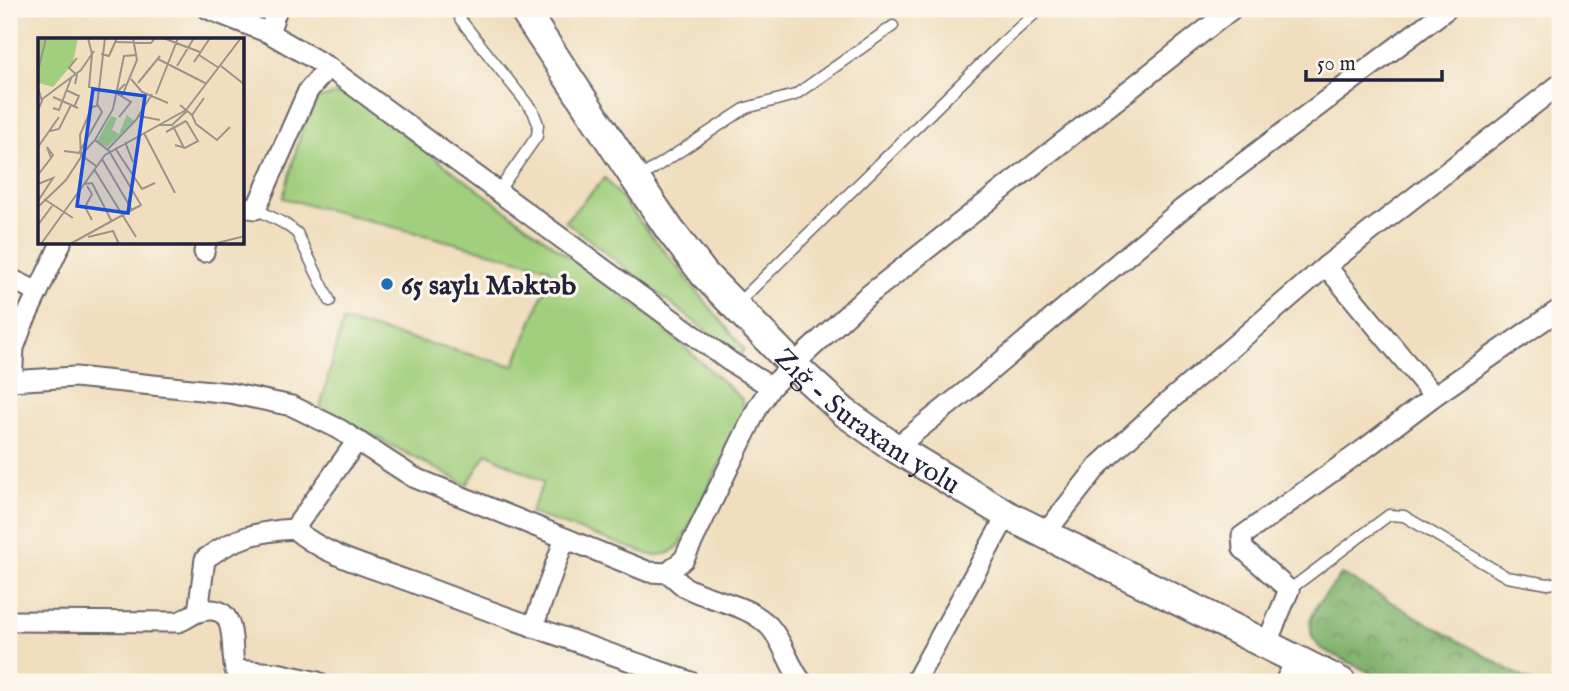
<svg xmlns="http://www.w3.org/2000/svg" width="1569" height="691" viewBox="0 0 1569 691" font-family="'IM FELL English',serif">
<defs>
<pattern id="forest-crowns" width="20" height="18" patternUnits="userSpaceOnUse" patternTransform="scale(1.75)"><rect width="20" height="18" fill="#80b26c"/><path d="M2 6a3 3 0 1 1 6 0M12 15a3 3 0 1 1 6 0" fill="none" stroke="#68905a"/></pattern>
</defs>
<rect width="100%" height="100%" fill="#fbf7ec"/>
<filter id="ink" filterUnits="userSpaceOnUse"><feTurbulence type="fractalNoise" baseFrequency=".0143" numOctaves="2"/><feDisplacementMap in="SourceGraphic" scale="14" xChannelSelector="R" yChannelSelector="G"/><feConvolveMatrix kernelMatrix="1 2 1 2 8 2 1 2 1" color-interpolation-filters="sRGB"/></filter>
<filter id="wash" filterUnits="userSpaceOnUse"><feTurbulence type="fractalNoise" baseFrequency=".00686" numOctaves="4" result="noise"/><feDisplacementMap in="SourceGraphic" scale="28" xChannelSelector="R" yChannelSelector="G"/><feGaussianBlur stdDeviation="1.57" result="paint"/><feColorMatrix in="noise" values="0 0 0 0 0 0 0 0 0 0 0 0 0 0 0 0 0 1.4 0 .05"/><feComposite in="paint" operator="in"/></filter>
<g filter="url(#wash)">
<rect width="100%" height="100%" fill="#f0debe"/>
<path fill="url(#forest-crowns)" stroke="#516a54" stroke-width="2" d="M 1342,574 L 1531,682 L 1389,682 L 1320,648 L 1312,637 L 1310,621 L 1317,605 Z"/>
<g fill="#a1cf7d" stroke="#62785c" stroke-width="2">
<path d="M 346,92 L 652,318 L 741,398 L 745,413 L 680,545 L 669,553 L 654,556 L 530,513 L 544,482 L 487,453 L 467,485 L 320,408 L 343,321 L 514,366 L 546,286 L 550,268 L 283,198 L 310,100 Z"/>
<path d="M 605,178 L 744,349 L 740,357 L 565,221 Z"/>
</g>
</g>
<g filter="url(#ink)">
<g fill="none" stroke-linecap="round" stroke-linejoin="round">
<defs>
<g id="service">
<path d="M 460,19 L 533,111 L 538,124 L 537,136 L 499,190"/>
<path d="M 639,178 L 746,108 L 795,95 L 893,26"/>
<path d="M 256,209 L 285,224 L 297,233 L 330,301"/>
<path d="M 738,303 L 1003,42 L 1040,9"/>
<path d="M 1289,590 L 1389,515 L 1404,516 L 1507,577 L 1548,584 L 1560,582"/>
</g>
<g id="minor">
<path d="M 208,9 L 269,33 L 328,67 L 729,361 L 771,387"/>
<path d="M 269,33 L 277,9"/>
<path d="M 243,207 L 256,209 L 308,91 L 328,67"/>
<path d="M 204,252 L 206,243"/>
<path d="M 1326,266 L 1434,396"/>
<path d="M 9,278 L 38,292"/>
<path d="M 12,380 L 14,348 L 22,326 L 61,243"/>
<path d="M 9,381 L 75,377 L 230,393 L 292,406 L 339,429 L 413,477 L 649,572 L 668,573 L 684,559 L 758,407 L 771,387 L 793,365 L 866,297 L 1232,9"/>
<path d="M 895,448 L 970,388 L 1182,209 L 1447,9"/>
<path d="M 294,529 L 357,441"/>
<path d="M 1044,535 L 1099,465 L 1160,409 L 1326,266 L 1560,84"/>
<path d="M 668,573 C 674,577 679,583 685,587 C 712,602 746,603 769,626 C 784,642 788,665 802,682"/>
<path d="M 198,612 L 205,559 C 233,538 259,531 294,529 C 327,557 374,568 414,583 C 506,618 599,650 691,682"/>
<path d="M 9,621 L 178,622 C 185,620 192,614 198,612 C 241,600 229,646 235,670 L 277,673 L 318,682"/>
<path d="M 533,627 L 565,538"/>
<path d="M 1266,645 L 1289,590 L 1243,549 L 1242,536 L 1367,447 L 1434,396 L 1560,309"/>
<path d="M 915,682 L 1007,515"/>
<path d="M 1285,682 L 1296,660"/>
</g>
<g id="secondary">
<path id="s1" d="M 523,9 L 636,180 L 670,230 L 704,274 L 793,365 L 844,412 L 895,448 L 1007,515 L 1341,682"/>
</g>
</defs>
<use href="#service" stroke="#6a6469" stroke-width="13"/>
<use href="#minor" stroke="#6a6469" stroke-width="23"/>
<use href="#secondary" stroke="#6a6469" stroke-width="32"/>
<use href="#service" stroke="#fff" stroke-width="10"/>
<use href="#minor" stroke="#fff" stroke-width="19"/>
<use href="#secondary" stroke="#fff" stroke-width="28"/>
</g>
</g>
<circle fill="#1f6fb2" stroke="#fbf7ec" stroke-width="2.5" cx="387" cy="284" r="7"/>
<g text-anchor="middle" stroke-width="6" stroke-linejoin="round" paint-order="stroke">
<g font-size="28" font-weight="bold" fill="#22223b" stroke="#fbf7ec" text-anchor="start">
<text x="401" y="294">65 saylı Məktəb</text>
</g>
<g font-size="28" fill="#22223b" stroke="#fbf7ec">
<text dy="10" stroke="none"><textPath href="#s1" startOffset="542">Zığ - Suraxanı yolu</textPath></text>
</g>
</g>
<g transform="translate(38 38)">
<rect width="206" height="206" fill="#f0debe"/>
<path d="M 0,0 L 40,0 L 35,25 L 15,49 L 0,45 Z" fill="#a1cf7d"/>
<path d="M 89,77 L 96,83 L 69,109 L 59,103 L 73,78 L 79,80 L 74,92 L 81,96 Z" fill="#a1cf7d"/>
<path fill="none" stroke="#9e938a" stroke-width="2" d="M 50,0 L 54,16 L 51,49 L 60,51M 125,0 L 162,14M 78,4 L 113,5 L 117,0M 63,16 L 71,18 L 79,0M 161,17 L 181,30M 120,21 L 169,46M 156,24 L 172,0M 139,28 L 156,0M 183,28 L 207,47M 0,33 L 8,0M 93,41 L 104,54 L 130,65M 100,45 L 122,18M 37,46 L 39,37 L 31,30 L 39,20M 0,50 L 4,63 L 0,72M 28,52 L 41,58 L 36,69M 118,56 L 140,0M 84,58 L 99,22 L 95,0M 15,59 L 40,70M 3,62 L 43,32 L 56,13M 142,67 L 154,77 L 166,60M 15,70 L 21,72 L 34,38M 154,77 L 158,86 L 179,102 L 192,89M 101,78 L 122,82M 81,79 L 93,64 L 78,55 L 87,46M 121,87 L 134,87 L 149,73M 135,88 L 146,110M 12,93 L 21,91 L 33,67M 128,94 L 148,83M 106,95 L 137,155M 57,102 L 43,117 L 58,128M 87,104 L 95,124M 137,107 L 147,110 L 160,103 L 148,83M 0,109 L 21,79M 77,110 L 104,151 L 117,145M 70,111 L 98,82 L 114,56M 26,113 L 41,115 L 64,74 L 59,66M 64,121 L 94,172M 56,131 L 98,199M 0,137 L 13,120 L 15,117 L 9,109 L 13,120M 0,146 L 15,140 L 0,163M 46,146 L 54,145 L 74,184M 49,148 L 54,156 L 47,169 L 54,182M 6,161 L 35,180M 0,169 L 28,142 L 43,119 L 42,97 L 54,69 L 59,68 L 67,0M 0,187 L 14,168M 50,199 L 75,193 L 81,206M 3,206 L 67,117 L 148,72 L 203,0M 32,206 L 103,167 L 71,113 L 57,102 L 75,71 L 86,18 L 99,17M 175,206 L 207,198"/>
<path fill="#1d4ed8" fill-opacity="0.15" stroke="#1d4ed8" stroke-width="3.5" d="M 55,51 L 107,58 L 90,175 L 39,168 Z"/>
<rect width="206" height="206" fill="none" stroke="#22223b" stroke-width="3.5"/>
</g>
<rect width="1569" height="691" fill="none" stroke="#fbf7ec" stroke-width="35"/>
<path d="M1306 70v10h136v-10" fill="none" stroke="#22223b" stroke-width="3.5"/>
<text x="1317" y="70" font-size="21" fill="#22223b" stroke="#fbf7ec" stroke-width="5" paint-order="stroke">50 m</text>
</svg>
